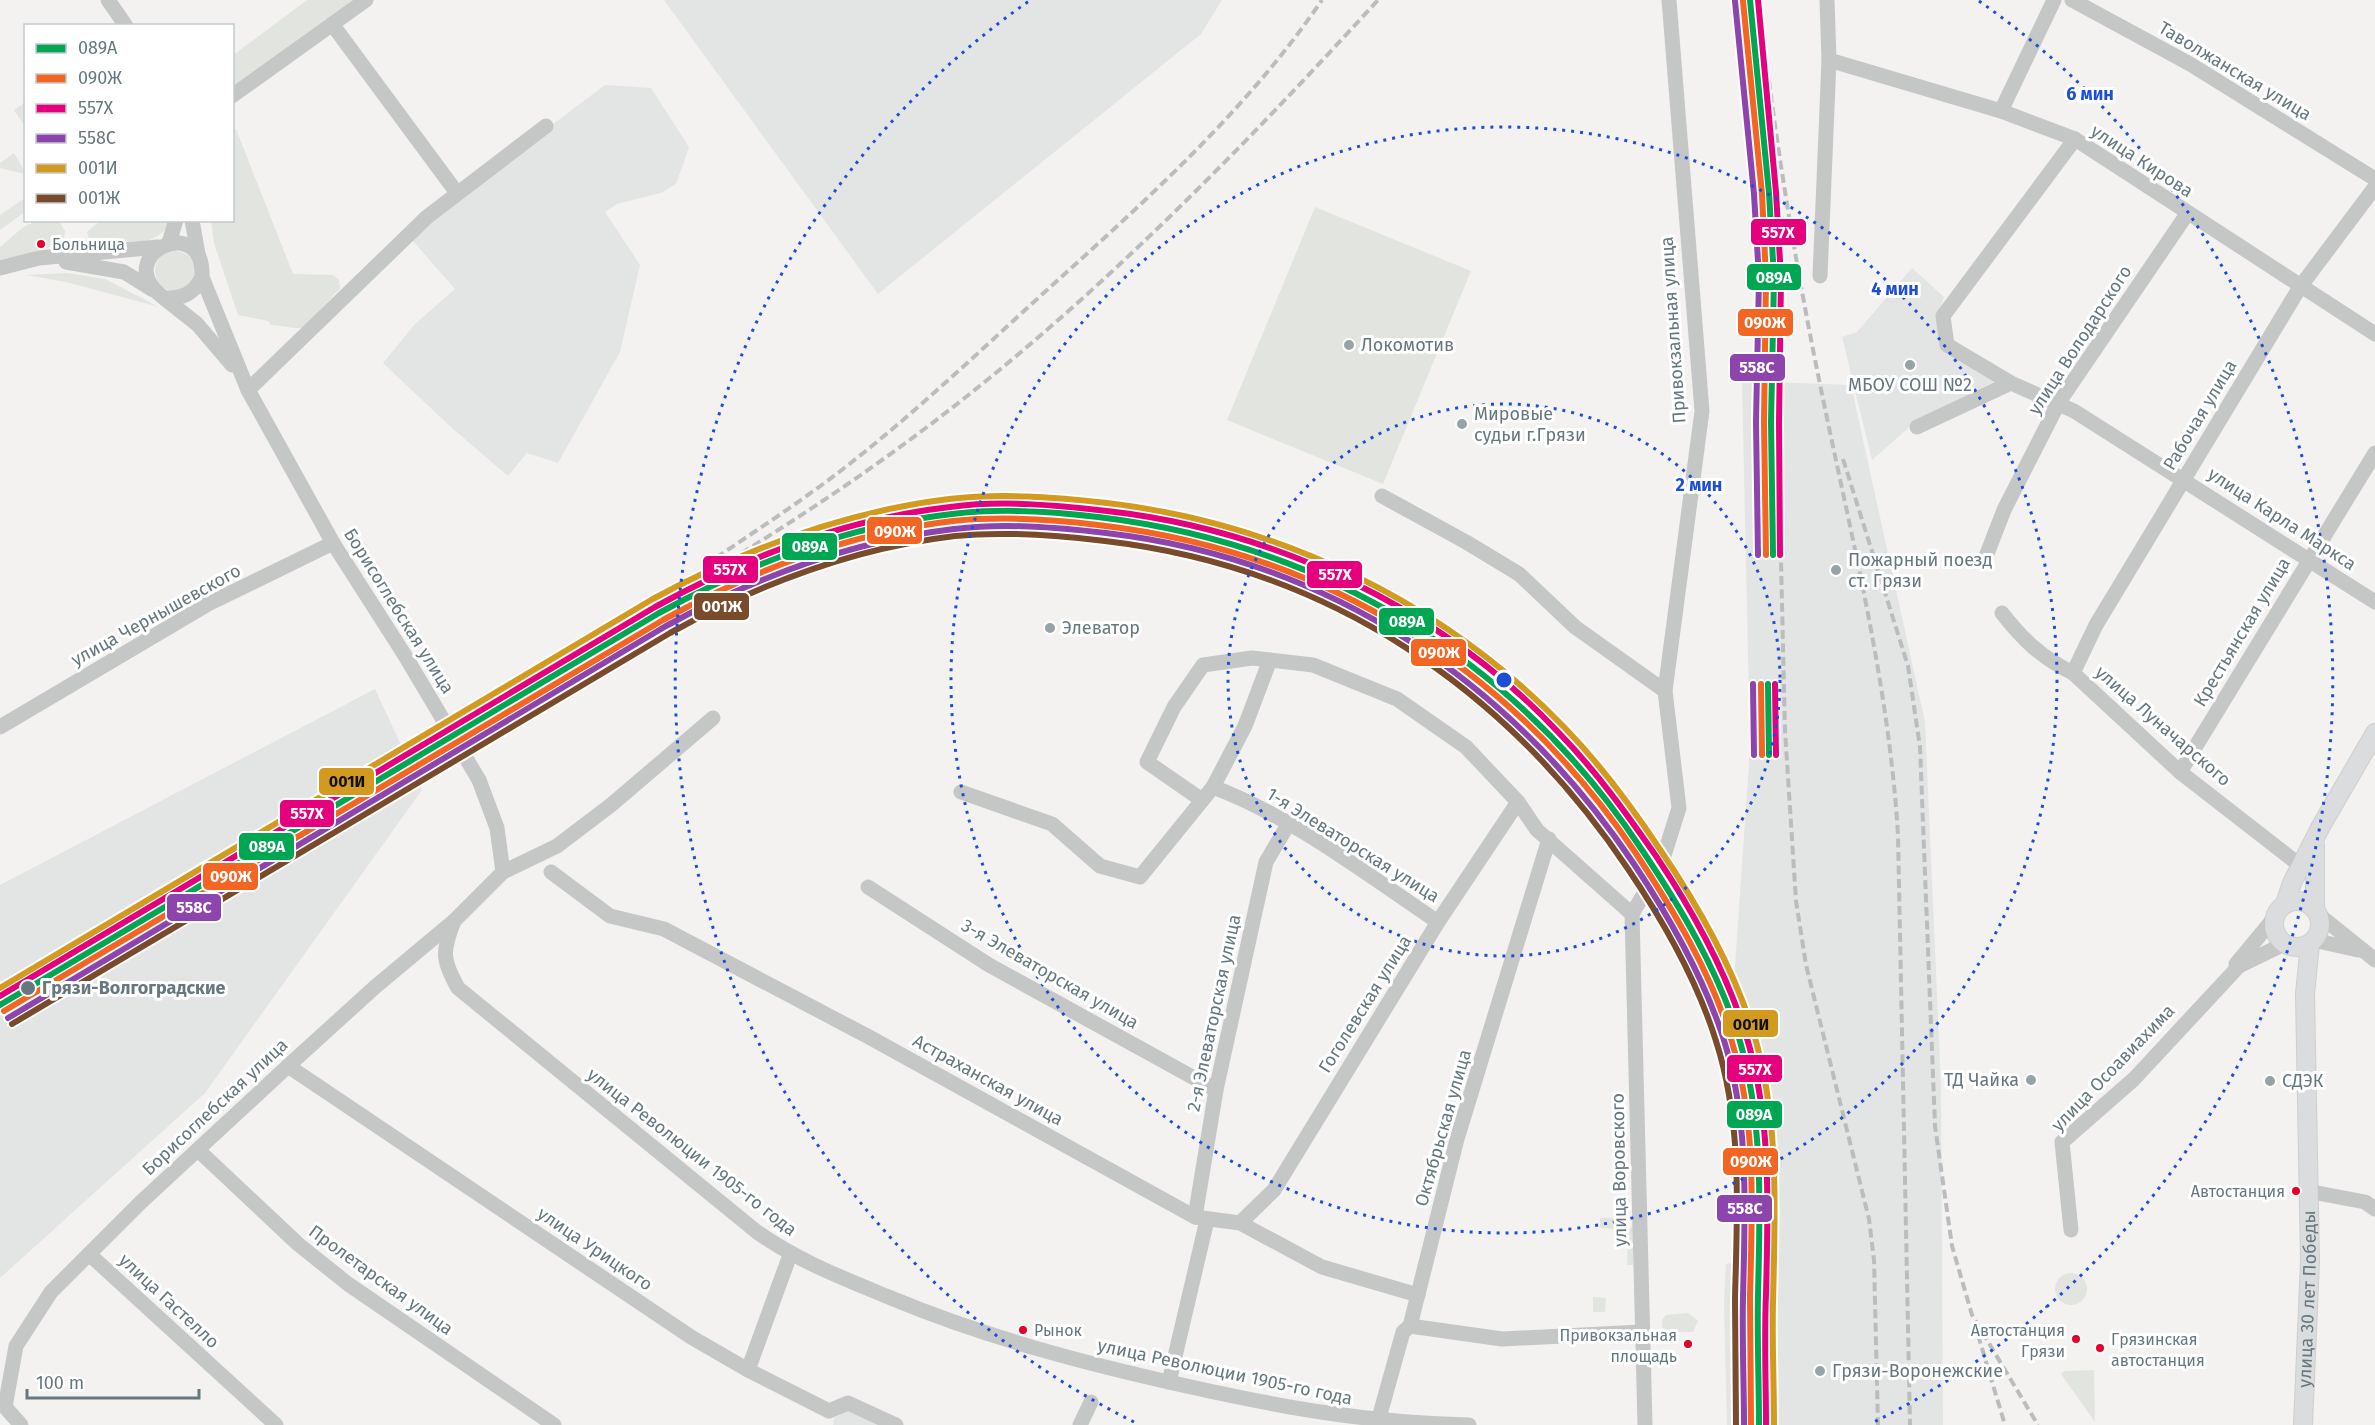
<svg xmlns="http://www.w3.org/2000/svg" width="2375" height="1425" viewBox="0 0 2375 1425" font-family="'Fira Sans',sans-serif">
<rect width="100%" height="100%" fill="#f3f2f1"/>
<g fill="#e3e4e4">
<path d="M 664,0 L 1222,0 L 1201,34 L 878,294 Z"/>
<path d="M 605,85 L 651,88 L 689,147 L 676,184 L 661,193 L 617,204 L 605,212 L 640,265 L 620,352 L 558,463 L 527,453 L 508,476 L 453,429 L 383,363 L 415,324 L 455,289 L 412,240 L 452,200 Z"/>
<path d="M 1912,268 L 1944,297 L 1939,312 L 1943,347 L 2001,382 L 1914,423 L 1872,460 L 1842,337 L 1857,332 Z"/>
<path d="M 1742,381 L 1851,385 L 1925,722 L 1941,1086 L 1943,1425 L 1727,1425 L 1724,1303 L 1726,1264 L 1748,1259 L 1744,1161 L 1731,1025 L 1750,749 Z"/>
<path d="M 375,689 L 422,790 L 205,1093 L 0,1278 L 0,885 Z"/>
<path d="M 852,1408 L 891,1425 L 833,1425 L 834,1418 Z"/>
</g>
<g fill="#e2e4df">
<path d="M 307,0 L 354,0 L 233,90 L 232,56 Z"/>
<path d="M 24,103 L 25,103 L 25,126 L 14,110 Z"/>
<path d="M 236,129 L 293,274 L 333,275 L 339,280 L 340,289 C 331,296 309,326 301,328 C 294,329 280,325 271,325 L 268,321 L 238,315 L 214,243 L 211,221 L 232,220 L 232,130 Z"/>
<path d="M 14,153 L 25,172 L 25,174 L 0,168 L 0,163 Z"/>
<path d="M 25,198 L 25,212 L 0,230 L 0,215 Z"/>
<path d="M 1315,207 L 1471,271 L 1383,484 L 1227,420 Z"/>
<path d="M 58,220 L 65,231 L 64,238 L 55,245 L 0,262 L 0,247 C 26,226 23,221 58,220 Z"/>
<path d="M 100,221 L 172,221 C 156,248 121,245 92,249 L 87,232 Z"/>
<circle cx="175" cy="271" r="20"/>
<path d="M 67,273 L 105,279 L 159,307 L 66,282 L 26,275 Z"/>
<path d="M 1624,1217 L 1628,1221 L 1622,1230 L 1600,1228 L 1600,1218 Z"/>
<path d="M 1633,1225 L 1633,1265 L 1627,1265 L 1628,1231 Z"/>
<circle cx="2071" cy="1289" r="16"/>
<path d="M 1593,1297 L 1606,1298 L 1605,1312 L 1593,1312 Z"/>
<path d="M 1688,1313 L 1698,1321 L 1693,1332 L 1670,1332 L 1662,1327 L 1662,1320 L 1666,1315 Z"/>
<path d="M 2094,1370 L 2095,1422 L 2061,1374 L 2064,1371 Z"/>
</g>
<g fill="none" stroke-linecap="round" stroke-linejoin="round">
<defs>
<g id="major">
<circle cx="2297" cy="924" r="23"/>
<path d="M 2285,904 L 2292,883 L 2321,826 L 2375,733"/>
<path d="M 2315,910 L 2315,845"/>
<path id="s1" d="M 2303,1425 L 2310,1261 L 2305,994 L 2310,944"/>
</g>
</defs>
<use href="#major" stroke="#cecece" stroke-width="20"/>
<g stroke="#c5c7c7" stroke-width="15">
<path d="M 108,0 L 126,26"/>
<path d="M 2072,0 L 2190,64 L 2375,179"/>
<path d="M 332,24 L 457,193"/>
<path d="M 1829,60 L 2001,111 L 2075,139 L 2375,334"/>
<path d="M 232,96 L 366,0"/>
<path d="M 2001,111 L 2054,0"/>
<path d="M 2075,139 L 1943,316 L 1947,345 L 2011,383 L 2074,411 L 2375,602"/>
<path d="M 192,220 L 198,254"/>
<path d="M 169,243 L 176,220"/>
<path d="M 66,262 L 124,272 L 153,290"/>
<path d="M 0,268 L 39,258 L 158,247"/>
<path d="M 1820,276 L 1829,60 L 1827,0"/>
<path d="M 202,277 C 194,294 182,299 164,298 C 107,256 205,210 202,277 L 248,390 L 333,543 L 404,654"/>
<path d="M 164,298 L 197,324 L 232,365"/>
<path d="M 248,390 L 427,217 L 546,126"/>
<path d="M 1917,427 L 2011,383"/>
<path d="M 1382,496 L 1466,542 L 1519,574 L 1575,627 L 1665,691"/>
<path d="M 1985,559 L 2004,510 L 2059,402 L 2187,214"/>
<path d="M 2002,613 C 2022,639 2043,659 2073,673 L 2180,772 L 2302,867"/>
<path d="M 2073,673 L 2096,625 L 2300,287 L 2375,187"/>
<path d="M 0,727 L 208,604 L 333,543"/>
<path d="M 2180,772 L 2375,453"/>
<path d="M 1213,787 C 1295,818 1366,874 1438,922"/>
<path d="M 961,792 L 1052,824 L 1100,866 L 1140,877 L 1213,787 L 1245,726 L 1270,660"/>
<path d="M 1202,800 L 1147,762 L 1174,707 L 1203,665 L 1252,658 L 1313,665 L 1397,699 L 1466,747 L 1518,802 L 1537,830 L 1632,914"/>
<path d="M 503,872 L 557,846 L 611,805 L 713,718"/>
<path d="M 551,872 L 610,916 L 664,929 L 869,1037 L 1195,1217 L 1240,1223 L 1322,1267 L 1418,1295"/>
<path d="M 868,887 L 989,965 L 1216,1090"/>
<path d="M 1632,914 L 1661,865 L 1679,808 L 1665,691 L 1702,411 L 1669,0"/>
<path d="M 1632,914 L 1645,1425"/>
<path d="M 2318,914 L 2375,960"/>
<path d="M 454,921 C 442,951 442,960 458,988 L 757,1232 C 800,1262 843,1278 891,1298 C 985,1337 1083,1363 1182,1385 C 1280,1407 1368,1423 1469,1425"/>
<path d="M 2313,940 L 2358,950"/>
<path d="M 2236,964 L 2275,917"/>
<path d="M 288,1066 L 691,1337 L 748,1370 L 829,1411 L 848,1403 L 896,1425"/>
<path d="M 198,1150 L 298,1244 L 348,1284 L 554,1425"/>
<path d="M 2307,1191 L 2365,1202 L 2375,1209"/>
<path d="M 1195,1217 L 1216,1090 L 1266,862 L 1289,823"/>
<path d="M 1240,1223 L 1274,1190 L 1438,922 L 1518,802"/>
<path d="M 2071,1230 L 2062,1142 L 2134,1079 L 2239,966 L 2284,944"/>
<path d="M 89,1254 L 276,1425"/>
<path d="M 1410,1326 L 1502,1339 L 1641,1332"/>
<path d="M 748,1370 L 790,1255"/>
<path d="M 1169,1382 L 1207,1220"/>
<path d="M 5,1407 L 16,1346 L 51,1292 L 140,1203 L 288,1066 L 375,987 L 454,921 L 503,872 L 497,828 L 479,780"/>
<path d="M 5,1407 L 21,1425"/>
<path d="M 1080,1425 L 1091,1402"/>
<path d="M 1377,1425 L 1403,1332 L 1410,1326 L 1457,1139 L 1549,839"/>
</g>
<use href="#major" stroke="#dbdcdd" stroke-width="18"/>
<g stroke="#bbbcbd" stroke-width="4" stroke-dasharray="9 4.5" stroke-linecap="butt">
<path d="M 1759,0 C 1774,132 1795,264 1822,394 C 1852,540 1889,686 1898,835 L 1910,1425"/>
<path d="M 1775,306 L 1785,731 L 1796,901 L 1806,965 L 1869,1219 L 1874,1260 L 1878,1425"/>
<path d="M 1843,459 L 1908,666 L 1920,747 L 1935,1126 L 1952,1246 L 1972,1315 L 2038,1425"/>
<path d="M 705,565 C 751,534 799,503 843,469 C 918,411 987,344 1058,280 C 1152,195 1250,106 1322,0"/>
<path d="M 0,997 C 175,893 349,788 524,684 C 659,603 797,525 923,430 C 1090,305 1238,153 1378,0"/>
<path d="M 1978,1335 L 2005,1425"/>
</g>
<path stroke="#c5c7c7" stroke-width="15" d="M 404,654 L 479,780"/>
<defs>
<g id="rail-1">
<path d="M 1750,0 L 1769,193 L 1774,278 L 1771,422 L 1773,555"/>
<path d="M 1768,684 L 1769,755"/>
<path d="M 0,1005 L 659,613 C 751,563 847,526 952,514 C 1000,508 1050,511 1098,517 C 1323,544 1514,658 1640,847 C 1680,906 1718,970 1739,1038 C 1764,1122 1760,1209 1758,1295 C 1757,1339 1759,1382 1759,1425"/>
</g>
<g id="rail-2">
<path d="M 1743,1 L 1762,194 L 1766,278 L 1764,422 L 1766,555"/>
<path d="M 1761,684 L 1762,755"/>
<path d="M 4,1011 L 663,620 C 754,570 849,533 953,521 C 1001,516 1050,519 1098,525 C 1321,551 1509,665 1635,852 C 1674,911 1712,974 1732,1042 C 1757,1125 1752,1211 1750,1297 C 1750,1339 1751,1382 1751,1425"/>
</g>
<g id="rail-3">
<path d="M 1758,0 L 1776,192 L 1781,278 L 1779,422 L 1780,555"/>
<path d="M 1775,684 L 1776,755"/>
<path d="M 0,996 L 655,607 C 748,556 845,519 950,507 C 1002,500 1055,505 1107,511 C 1275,530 1442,608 1559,733 C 1596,771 1626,813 1656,856 C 1693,911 1726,971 1746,1035 C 1772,1119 1768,1207 1766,1294 C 1764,1338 1766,1381 1766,1425"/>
</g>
<g id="rail-4">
<path d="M 1735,1 L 1754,194 L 1759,278 L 1756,422 L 1758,555"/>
<path d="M 1753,684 L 1754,755"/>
<path d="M 8,1018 L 666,626 C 756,577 851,541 954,529 C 1004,523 1055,527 1106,533 C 1328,559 1510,680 1634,864 C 1670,918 1703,976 1723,1037 C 1750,1122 1745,1210 1743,1298 C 1742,1340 1744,1383 1744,1425"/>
</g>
<path id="rail-5" d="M 0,988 L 651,600 C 745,549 843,512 949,499 C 1002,493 1055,497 1107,503 C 1278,523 1444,602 1564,727 C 1601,765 1632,807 1661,851 C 1699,907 1733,967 1753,1031 C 1780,1119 1775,1211 1773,1302 C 1772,1343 1774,1384 1774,1425"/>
<path id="rail-6" d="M 12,1024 L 670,633 C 759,584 853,548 955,536 C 1005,531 1056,535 1105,541 C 1327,567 1505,686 1628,869 C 1664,922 1697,980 1716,1041 C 1743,1125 1737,1212 1735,1299 C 1735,1341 1736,1383 1736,1425"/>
</defs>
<use href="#rail-1" stroke="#fff" stroke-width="10"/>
<use href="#rail-2" stroke="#fff" stroke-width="10"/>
<use href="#rail-3" stroke="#fff" stroke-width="10"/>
<use href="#rail-4" stroke="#fff" stroke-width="10"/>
<use href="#rail-5" stroke="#fff" stroke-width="10"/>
<use href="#rail-6" stroke="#fff" stroke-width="10"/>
<use href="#rail-1" stroke="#00a651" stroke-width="6"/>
<use href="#rail-2" stroke="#f26522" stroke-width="6"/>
<use href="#rail-3" stroke="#e5007d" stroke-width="6"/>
<use href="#rail-4" stroke="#8e44ad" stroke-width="6"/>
<use href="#rail-5" stroke="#d39a20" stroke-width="6"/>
<use href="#rail-6" stroke="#7a4b2a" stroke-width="6"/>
</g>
<g fill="none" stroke="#1d4ed8" stroke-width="3" stroke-dasharray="3 6">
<circle cx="1504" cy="680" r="276"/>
<circle cx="1504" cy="680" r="553"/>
<path d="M1134 1422A829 829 0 0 1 1029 1M1979 1A829 829 0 0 1 1874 1422"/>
</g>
<g fill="#e4002b" stroke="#fff" stroke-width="2">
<circle cx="41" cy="244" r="5"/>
<circle cx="2296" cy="1191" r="5"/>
<circle cx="1023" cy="1330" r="5"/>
<circle cx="2076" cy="1339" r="5"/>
<circle cx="1688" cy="1344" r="5"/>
<circle cx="2100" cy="1348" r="5"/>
</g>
<g fill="#97a3a6" stroke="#fff" stroke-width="2">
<circle cx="1349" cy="345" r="6"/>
<circle cx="1910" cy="365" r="6"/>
<circle cx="1462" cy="424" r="6"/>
<circle cx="1836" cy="570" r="6"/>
<circle cx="1050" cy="628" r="6"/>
<circle cx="2031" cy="1080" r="6"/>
<circle cx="2270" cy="1081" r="6"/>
<circle cx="1820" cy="1371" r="6"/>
</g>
<circle fill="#66787e" stroke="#fff" stroke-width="2" cx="28" cy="988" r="8"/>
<g text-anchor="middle" stroke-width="6" stroke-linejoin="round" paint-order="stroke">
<g font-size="16" fill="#66787e" stroke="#fff" text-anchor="start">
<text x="52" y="250">Больница</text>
<text x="2285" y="1197" text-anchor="end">Автостанция</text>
<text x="1034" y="1336">Рынок</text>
<text x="2065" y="1336" text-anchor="end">Автостанция<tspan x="2065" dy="21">Грязи</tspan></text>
<text x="1677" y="1341" text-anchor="end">Привокзальная<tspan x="1677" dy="21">площадь</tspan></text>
<text x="2111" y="1345">Грязинская<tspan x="2111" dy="21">автостанция</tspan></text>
</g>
<g font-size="18" fill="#66787e" stroke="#fff">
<text transform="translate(2235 71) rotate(31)" y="6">Таволжанская улица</text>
<text transform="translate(2142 161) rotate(33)" y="6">улица Кирова</text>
<text transform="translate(1673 330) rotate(-94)" y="6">Привокзальная улица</text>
<text transform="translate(2080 340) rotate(-57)" y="6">улица Володарского</text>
<text transform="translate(2200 415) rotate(-59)" y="6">Рабочая улица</text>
<text transform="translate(2282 519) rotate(33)" y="6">улица Карла Маркса</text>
<text transform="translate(399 611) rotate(58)" y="6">Борисоглебская улица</text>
<text transform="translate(156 615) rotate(-29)" y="6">улица Чернышевского</text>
<text transform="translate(2242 632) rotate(-59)" y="6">Крестьянская улица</text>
<text transform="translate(2163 726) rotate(41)" y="6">улица Луначарского</text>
<text transform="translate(1353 845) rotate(32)" y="6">1-я Элеваторская улица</text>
<text transform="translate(1050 974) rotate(30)" y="6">3-я Элеваторская улица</text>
<text transform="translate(1365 1004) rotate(-58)" y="6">Гоголевская улица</text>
<text transform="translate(1214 1013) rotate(-78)" y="6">2-я Элеваторская улица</text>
<text transform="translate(2113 1068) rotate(-46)" y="6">улица Осоавиахима</text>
<text transform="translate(988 1080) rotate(29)" y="6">Астраханская улица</text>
<text transform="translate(215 1107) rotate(-43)" y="6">Борисоглебская улица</text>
<text transform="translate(1443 1128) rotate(-74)" y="6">Октябрьская улица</text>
<text transform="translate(692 1152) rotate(38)" y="6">улица Революции 1905-го года</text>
<text transform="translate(1619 1170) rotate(-91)" y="6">улица Воровского</text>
<text transform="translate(595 1249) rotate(34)" y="6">улица Урицкого</text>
<text transform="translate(381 1280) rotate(36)" y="6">Пролетарская улица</text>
<text dy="6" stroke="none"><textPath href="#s1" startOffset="126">улица 30 лет Победы</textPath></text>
<text transform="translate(169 1301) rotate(43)" y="6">улица Гастелло</text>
<text transform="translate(1225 1372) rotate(12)" y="6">улица Революции 1905-го года</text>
</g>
<g font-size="18" fill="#66787e" stroke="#fff" text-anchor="start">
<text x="1361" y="351">Локомотив</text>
<text x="1910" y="391" text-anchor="middle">МБОУ СОШ №2</text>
<text x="1474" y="420">Мировые<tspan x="1474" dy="21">судьи г.Грязи</tspan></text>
<text x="1848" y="566">Пожарный поезд<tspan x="1848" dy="21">ст. Грязи</tspan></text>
<text x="1062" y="634">Элеватор</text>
<text x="2019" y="1086" text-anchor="end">ТД Чайка</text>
<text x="2282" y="1087">СДЭК</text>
<text x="1832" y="1377">Грязи-Воронежские</text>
</g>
<g font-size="18" font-weight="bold" fill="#66787e" stroke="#fff" text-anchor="start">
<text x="42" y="994">Грязи-Волгоградские</text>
</g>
</g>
<circle cx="1504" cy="680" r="9" fill="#1d4ed8" stroke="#fff" stroke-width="3"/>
<g font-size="18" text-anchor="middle" font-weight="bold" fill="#1d4ed8" stroke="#fff" stroke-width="6" stroke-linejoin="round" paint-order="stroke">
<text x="2090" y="100">6 мин</text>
<text x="1895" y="295">4 мин</text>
<text x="1699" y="491">2 мин</text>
</g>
<g stroke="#fff" stroke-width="2">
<rect x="1750" y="218" width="57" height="28" rx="6" fill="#e5007d"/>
<rect x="1746" y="263" width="56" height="28" rx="6" fill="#00a651"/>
<rect x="1737" y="308" width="57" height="29" rx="6" fill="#f26522"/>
<rect x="1729" y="353" width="57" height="29" rx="6" fill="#8e44ad"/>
<rect x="866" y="516" width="57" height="29" rx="6" fill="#f26522"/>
<rect x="781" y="532" width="57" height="29" rx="6" fill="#00a651"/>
<rect x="702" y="555" width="57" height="29" rx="6" fill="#e5007d"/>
<rect x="1306" y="560" width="57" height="29" rx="6" fill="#e5007d"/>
<rect x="693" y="592" width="57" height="29" rx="6" fill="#7a4b2a"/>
<rect x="1378" y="607" width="57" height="29" rx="6" fill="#00a651"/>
<rect x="1410" y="638" width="57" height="29" rx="6" fill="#f26522"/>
<rect x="318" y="767" width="57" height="29" rx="6" fill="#d39a20"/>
<rect x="279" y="799" width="56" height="29" rx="6" fill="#e5007d"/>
<rect x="238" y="832" width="57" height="29" rx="6" fill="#00a651"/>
<rect x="202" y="862" width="57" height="29" rx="6" fill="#f26522"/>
<rect x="166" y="893" width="56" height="29" rx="6" fill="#8e44ad"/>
<rect x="1722" y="1009" width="57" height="29" rx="6" fill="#d39a20"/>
<rect x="1726" y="1054" width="57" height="29" rx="6" fill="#e5007d"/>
<rect x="1726" y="1100" width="57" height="29" rx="6" fill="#00a651"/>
<rect x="1722" y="1147" width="57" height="29" rx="6" fill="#f26522"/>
<rect x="1716" y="1194" width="57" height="29" rx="6" fill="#8e44ad"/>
</g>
<g font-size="16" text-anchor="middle" font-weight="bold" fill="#fff">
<text x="1778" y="238">557Х</text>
<text x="1774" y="283">089А</text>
<text x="1765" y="328">090Ж</text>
<text x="1757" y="373">558С</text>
<text x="895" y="537">090Ж</text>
<text x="810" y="552">089А</text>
<text x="730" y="575">557Х</text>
<text x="1335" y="580">557Х</text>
<text x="722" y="612">001Ж</text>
<text x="1407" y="627">089А</text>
<text x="1439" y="658">090Ж</text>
<text x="307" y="819">557Х</text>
<text x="267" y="852">089А</text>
<text x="231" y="882">090Ж</text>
<text x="194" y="913">558С</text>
<text x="1755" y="1075">557Х</text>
<text x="1754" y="1120">089А</text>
<text x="1751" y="1167">090Ж</text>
<text x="1745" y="1214">558С</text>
</g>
<g font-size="16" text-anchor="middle" font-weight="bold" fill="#111">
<text x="347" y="787">001И</text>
<text x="1751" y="1030">001И</text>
</g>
<rect x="24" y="24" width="210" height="198" fill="#ffffff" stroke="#c2c9cb" stroke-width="1.5"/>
<rect x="36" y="44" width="30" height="9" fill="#00a651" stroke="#c2c9cb" stroke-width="1.5"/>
<text x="78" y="54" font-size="18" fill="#66787e">089А</text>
<rect x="36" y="74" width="30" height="9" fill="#f26522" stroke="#c2c9cb" stroke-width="1.5"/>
<text x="78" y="84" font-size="18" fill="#66787e">090Ж</text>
<rect x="36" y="104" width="30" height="9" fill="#e5007d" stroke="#c2c9cb" stroke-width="1.5"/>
<text x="78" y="114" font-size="18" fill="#66787e">557Х</text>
<rect x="36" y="134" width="30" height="9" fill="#8e44ad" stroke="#c2c9cb" stroke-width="1.5"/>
<text x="78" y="144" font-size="18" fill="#66787e">558С</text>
<rect x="36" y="164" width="30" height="9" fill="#d39a20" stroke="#c2c9cb" stroke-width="1.5"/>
<text x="78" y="174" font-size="18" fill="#66787e">001И</text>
<rect x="36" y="194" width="30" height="9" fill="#7a4b2a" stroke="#c2c9cb" stroke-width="1.5"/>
<text x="78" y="204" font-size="18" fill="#66787e">001Ж</text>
<path d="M27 1389v9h172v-9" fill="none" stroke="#66787e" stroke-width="3"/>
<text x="36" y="1389" font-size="18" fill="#66787e" stroke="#ffffff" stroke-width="4.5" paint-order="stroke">100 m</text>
</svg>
